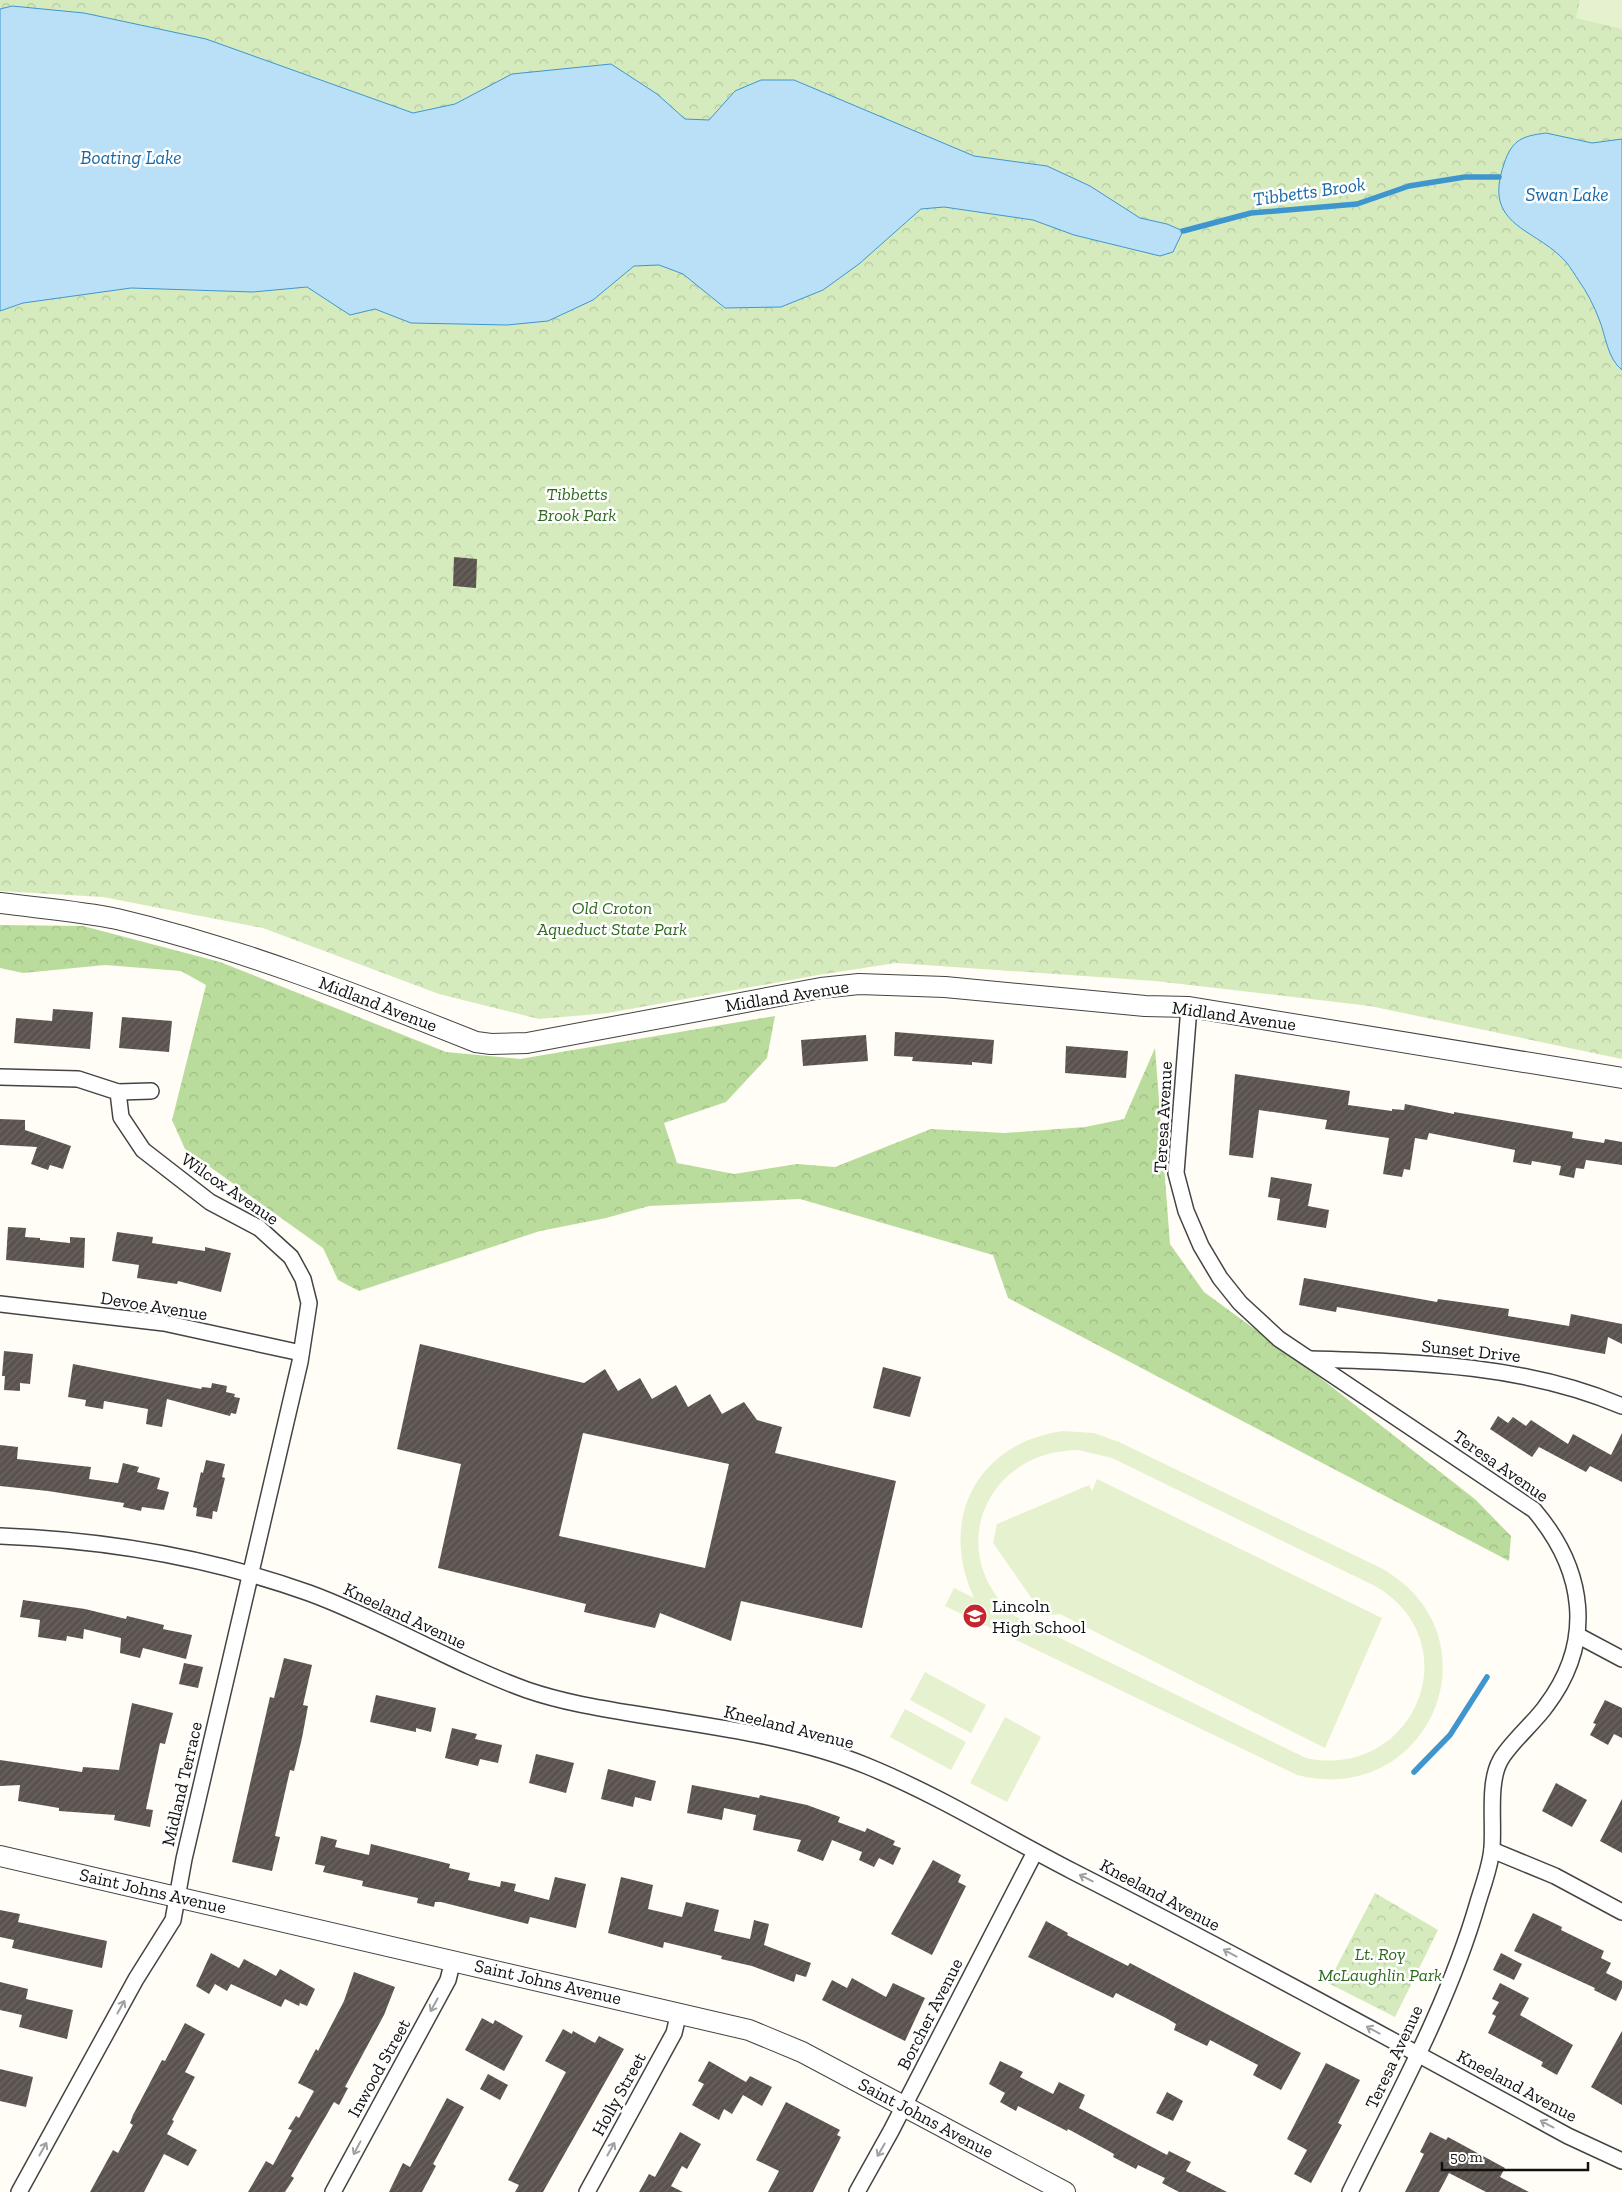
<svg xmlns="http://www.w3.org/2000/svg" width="1622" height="2192" viewBox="0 0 1622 2192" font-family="'Zilla Slab',serif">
<defs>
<pattern id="forest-crowns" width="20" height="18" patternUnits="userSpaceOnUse" patternTransform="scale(1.25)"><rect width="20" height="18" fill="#b9dc9c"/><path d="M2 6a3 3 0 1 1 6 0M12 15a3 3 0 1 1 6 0" fill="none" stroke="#9ebc85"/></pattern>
<pattern id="park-crowns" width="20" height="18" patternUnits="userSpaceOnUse" patternTransform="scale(1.25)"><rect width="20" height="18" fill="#d5ebbd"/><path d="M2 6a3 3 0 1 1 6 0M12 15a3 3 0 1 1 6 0" fill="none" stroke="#b6c8a1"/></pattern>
<pattern id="building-hatch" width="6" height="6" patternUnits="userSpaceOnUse" patternTransform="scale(1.25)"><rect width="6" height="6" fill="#5a524d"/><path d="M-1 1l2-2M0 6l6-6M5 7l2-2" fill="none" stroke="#6d6662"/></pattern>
</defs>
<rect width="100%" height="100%" fill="#fffdf5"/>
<path fill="url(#forest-crowns)" d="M 0,925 L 83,926 L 220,962 L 446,1052 L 520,1059 L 775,1016 L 767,1058 L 726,1102 L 664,1123 L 677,1163 L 734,1174 L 797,1164 L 835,1167 L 931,1129 L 1005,1133 L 1085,1127 L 1124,1119 L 1155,1048 L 1170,1244 L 1204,1292 L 1309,1369 L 1476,1500 L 1511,1536 L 1509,1561 L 1008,1298 L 993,1255 L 800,1199 L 649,1206 L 606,1218 L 540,1231 L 359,1291 L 338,1280 L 323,1248 L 185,1149 L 172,1120 L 206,985 L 181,971 L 105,965 L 23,973 L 0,968 Z"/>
<g fill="url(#park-crowns)">
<path d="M 0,0 L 1622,0 L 1622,1059 L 1370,1006 L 1155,981 L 896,963 L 818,975 L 608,1013 L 539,1019 L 439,994 L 263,928 L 103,897 L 0,891 Z"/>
<path d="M 1375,1893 L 1438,1930 L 1395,2017 L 1328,1983 Z"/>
</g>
<g fill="#e6f2cf" fill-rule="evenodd">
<path d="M 1580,0 L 1622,0 L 1622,29 L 1576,18 Z"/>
<path d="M 1063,1431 L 1094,1433 L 1119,1442 L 1381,1568 C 1502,1636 1430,1809 1297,1775 L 945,1606 L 954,1588 L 974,1598 C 938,1520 976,1443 1063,1431 ZM 1078,1450 L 1112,1458 L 1375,1586 C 1472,1642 1414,1781 1306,1758 L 1015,1616 C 943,1554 984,1451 1078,1450 Z"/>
<path d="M 1097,1479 L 1382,1618 L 1325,1748 L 1060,1614 L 1044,1616 L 993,1543 L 997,1524 L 1089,1485 L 1092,1491 Z"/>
<path d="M 925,1672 L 986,1705 L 971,1733 L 910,1700 Z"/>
<path d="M 905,1709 L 966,1742 L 951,1770 L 890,1737 Z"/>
<path d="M 1005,1717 L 1041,1737 L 1007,1802 L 970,1783 Z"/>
</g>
<g fill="#b9e0f7" stroke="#3f96cf">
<path d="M 12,6 L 84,13 L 206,39 L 413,113 L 455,104 L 512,74 L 611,64 L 657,94 L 685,119 L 709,120 L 735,91 L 761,80 L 794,80 L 974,156 L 1047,166 L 1090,186 L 1140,218 L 1167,224 L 1183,231 L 1173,252 L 1160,256 L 1074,235 L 1033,220 L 944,207 L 921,209 L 859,264 L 823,290 L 781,307 L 725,308 L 683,274 L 659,265 L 634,266 L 593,300 L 548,321 L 507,325 L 411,323 L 375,309 L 350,315 L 307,287 L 253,292 L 131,288 L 23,303 L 0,311 L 0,9 Z"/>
<path d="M 1546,133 L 1592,143 L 1622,139 L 1622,370 C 1607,358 1606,336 1599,319 C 1594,306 1587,292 1579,281 C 1575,275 1571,268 1566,262 C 1535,227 1482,227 1504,164 C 1512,139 1523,136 1546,133 Z"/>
</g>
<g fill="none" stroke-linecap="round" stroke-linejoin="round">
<g stroke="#3f96cf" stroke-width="5.5">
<path d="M 1183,231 L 1251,213 L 1357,204 L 1409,186 L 1465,177 L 1499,177"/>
<path d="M 1414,1772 L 1450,1735 L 1487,1677"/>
</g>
</g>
<g fill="url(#building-hatch)" fill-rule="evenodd">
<path d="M 454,557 L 477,559 L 476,588 L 453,586 Z"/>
<path d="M 53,1009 L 93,1012 L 90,1049 L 14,1043 L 16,1018 L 52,1021 Z"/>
<path d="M 122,1017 L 172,1021 L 169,1052 L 119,1048 Z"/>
<path d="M 895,1032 L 994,1040 L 992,1064 L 972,1062 L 972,1065 L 912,1061 L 913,1057 L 894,1056 Z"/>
<path d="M 866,1035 L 868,1061 L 803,1066 L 801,1040 Z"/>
<path d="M 1066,1046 L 1128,1051 L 1126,1078 L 1065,1073 Z"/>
<path d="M 1235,1074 L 1350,1091 L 1348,1105 L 1392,1111 L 1392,1109 L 1404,1110 L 1405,1104 L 1454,1114 L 1454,1112 L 1573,1132 L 1572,1138 L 1604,1143 L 1605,1139 L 1622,1142 L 1622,1165 L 1586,1160 L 1584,1169 L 1576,1168 L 1574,1178 L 1559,1175 L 1561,1166 L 1532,1161 L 1531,1165 L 1513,1162 L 1515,1150 L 1429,1133 L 1427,1140 L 1415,1138 L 1410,1170 L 1404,1169 L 1402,1177 L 1383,1174 L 1389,1138 L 1325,1129 L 1327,1120 L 1259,1110 L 1253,1158 L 1229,1155 Z"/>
<path d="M 0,1119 L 25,1120 L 25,1130 L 71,1146 L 63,1169 L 50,1165 L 48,1170 L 31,1164 L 37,1147 L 0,1145 Z"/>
<path d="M 1271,1177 L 1312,1184 L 1308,1206 L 1329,1210 L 1326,1228 L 1277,1220 L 1280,1199 L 1268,1197 Z"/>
<path d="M 8,1227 L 26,1228 L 25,1237 L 40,1238 L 40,1240 L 70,1243 L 70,1237 L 85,1238 L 84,1268 L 6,1260 Z"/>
<path d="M 117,1232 L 153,1237 L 152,1243 L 205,1251 L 205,1247 L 231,1253 L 221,1292 L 178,1281 L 177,1284 L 137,1278 L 139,1265 L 112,1261 Z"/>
<path d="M 1304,1278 L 1437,1302 L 1438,1299 L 1509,1309 L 1508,1316 L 1569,1326 L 1571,1314 L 1622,1324 L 1622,1344 L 1608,1337 L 1605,1354 L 1337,1307 L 1336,1312 L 1299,1305 Z"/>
<path d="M 420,1344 L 584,1383 L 605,1369 L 618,1391 L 640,1378 L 652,1399 L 676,1385 L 688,1407 L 710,1394 L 722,1414 L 744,1402 L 757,1420 L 782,1427 L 775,1453 L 896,1481 L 862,1628 L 741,1601 L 731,1641 L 660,1613 L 655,1628 L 584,1612 L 586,1604 L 438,1568 L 461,1464 L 397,1449 ZM 583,1433 L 729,1464 L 705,1568 L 559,1536 Z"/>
<path d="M 4,1351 L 33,1354 L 30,1384 L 20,1383 L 20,1391 L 4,1390 L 5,1376 L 2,1376 Z"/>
<path d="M 73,1364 L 201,1389 L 202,1387 L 211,1388 L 212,1383 L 227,1386 L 226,1392 L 235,1394 L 234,1397 L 240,1398 L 236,1414 L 231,1413 L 230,1416 L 167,1399 L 162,1427 L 146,1424 L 148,1409 L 104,1401 L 103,1409 L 85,1406 L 86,1400 L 68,1397 Z"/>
<path d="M 883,1367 L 921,1377 L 910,1417 L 873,1408 Z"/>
<path d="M 1498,1416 L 1508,1423 L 1513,1417 L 1526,1426 L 1531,1420 L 1568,1444 L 1573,1434 L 1611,1455 L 1622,1433 L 1622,1482 L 1590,1466 L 1586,1472 L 1539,1447 L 1532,1457 L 1490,1429 Z"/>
<path d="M 0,1445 L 18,1447 L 17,1459 L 91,1467 L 89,1479 L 118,1483 L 123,1463 L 139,1467 L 137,1472 L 160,1478 L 157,1489 L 169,1492 L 164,1510 L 142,1507 L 141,1511 L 123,1507 L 124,1503 L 48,1491 L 0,1486 Z"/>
<path d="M 206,1460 L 225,1464 L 222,1477 L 225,1478 L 217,1512 L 213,1511 L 212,1519 L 196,1516 L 197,1508 L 193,1507 L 201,1472 L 203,1473 Z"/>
<path d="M 23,1600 L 85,1609 L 126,1619 L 127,1616 L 164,1625 L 163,1629 L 192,1635 L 186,1659 L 143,1648 L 140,1658 L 120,1653 L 121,1638 L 84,1629 L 83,1639 L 67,1636 L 66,1641 L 38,1637 L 40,1620 L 20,1617 Z"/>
<path d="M 284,1658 L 312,1665 L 303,1705 L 308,1706 L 302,1738 L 294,1771 L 290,1770 L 275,1836 L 280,1837 L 272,1871 L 232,1862 L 270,1697 L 274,1698 Z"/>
<path d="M 184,1663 L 203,1667 L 198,1688 L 179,1684 Z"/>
<path d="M 376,1695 L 436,1708 L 431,1732 L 416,1728 L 416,1732 L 370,1722 Z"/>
<path d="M 1605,1700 L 1622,1708 L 1622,1738 L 1614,1734 L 1608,1745 L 1590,1735 L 1596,1724 L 1593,1723 Z"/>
<path d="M 132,1703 L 173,1713 L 165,1744 L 160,1743 L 146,1809 L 153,1810 L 150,1827 L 114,1820 L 115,1815 L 59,1811 L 59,1808 L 18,1801 L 20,1785 L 0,1786 L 0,1760 L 82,1772 L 83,1767 L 119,1770 Z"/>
<path d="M 452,1728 L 477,1734 L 475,1739 L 502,1745 L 498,1763 L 480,1759 L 478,1766 L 445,1758 Z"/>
<path d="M 536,1754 L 574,1763 L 566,1793 L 529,1783 Z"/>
<path d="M 608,1769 L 656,1781 L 651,1801 L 635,1797 L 633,1807 L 601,1799 Z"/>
<path d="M 1556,1783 L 1587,1800 L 1572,1827 L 1542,1811 Z"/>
<path d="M 692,1785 L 759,1798 L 760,1795 L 807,1805 L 840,1817 L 838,1822 L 865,1832 L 867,1828 L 895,1841 L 893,1845 L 901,1848 L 893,1865 L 879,1858 L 874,1867 L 859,1860 L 862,1852 L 832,1840 L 823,1861 L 797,1851 L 801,1840 L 753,1830 L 756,1815 L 724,1808 L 722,1820 L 687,1813 Z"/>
<path d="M 1622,1799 L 1622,1853 L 1600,1841 Z"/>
<path d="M 321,1836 L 337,1840 L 335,1847 L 369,1855 L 371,1844 L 450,1864 L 449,1868 L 470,1873 L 468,1880 L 500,1887 L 501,1881 L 516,1884 L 514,1891 L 549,1900 L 555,1877 L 586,1884 L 576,1928 L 530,1917 L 528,1924 L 441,1902 L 435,1902 L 434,1907 L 417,1903 L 418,1898 L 362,1886 L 363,1881 L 323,1872 L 325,1866 L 315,1864 Z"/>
<path d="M 933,1860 L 961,1875 L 958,1882 L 966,1886 L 932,1955 L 891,1934 Z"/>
<path d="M 621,1877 L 653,1885 L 648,1909 L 682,1917 L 686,1902 L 719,1910 L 714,1931 L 750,1939 L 754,1920 L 769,1924 L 764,1945 L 811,1963 L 806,1977 L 796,1974 L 794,1982 L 752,1966 L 721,1959 L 722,1956 L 664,1942 L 663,1948 L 608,1933 Z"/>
<path d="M 0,1910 L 20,1914 L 18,1922 L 107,1941 L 102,1968 L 12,1948 L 14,1940 L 0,1937 Z"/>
<path d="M 1533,1913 L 1562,1927 L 1561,1930 L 1604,1951 L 1601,1958 L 1611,1963 L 1606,1973 L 1622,1981 L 1622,1988 L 1616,2001 L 1594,1990 L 1595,1988 L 1514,1951 Z"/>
<path d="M 1046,1921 L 1068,1933 L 1067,1935 L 1128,1966 L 1130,1963 L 1301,2053 L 1281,2090 L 1253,2075 L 1258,2065 L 1210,2040 L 1207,2046 L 1174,2030 L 1176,2024 L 1166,2018 L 1116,1993 L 1113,1998 L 1028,1957 Z"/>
<path d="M 211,1953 L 239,1968 L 244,1959 L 276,1976 L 280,1969 L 315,1989 L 307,2006 L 300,2003 L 299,2006 L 285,1999 L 281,2007 L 231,1984 L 227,1991 L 215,1984 L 209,1994 L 196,1986 Z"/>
<path d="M 1501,1953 L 1522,1964 L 1514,1980 L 1493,1970 Z"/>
<path d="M 354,1972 L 395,1987 L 384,2015 L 345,2087 L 348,2088 L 339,2105 L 334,2102 L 291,2176 L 294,2178 L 285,2192 L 248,2192 L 266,2161 L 273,2165 L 292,2130 L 288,2129 L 296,2116 L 299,2118 L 314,2091 L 298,2083 L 316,2049 L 318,2051 L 344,2001 Z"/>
<path d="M 852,1978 L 886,1997 L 893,1983 L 925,1998 L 905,2041 L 822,2000 L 832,1980 L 847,1988 Z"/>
<path d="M 0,1982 L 28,1989 L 26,1999 L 73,2010 L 67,2039 L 19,2027 L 22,2015 L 0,2010 Z"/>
<path d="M 1500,1983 L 1529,1998 L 1520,2015 L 1573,2045 L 1557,2075 L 1541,2066 L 1543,2062 L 1488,2033 L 1496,2016 L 1492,2014 L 1499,2002 L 1492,1999 Z"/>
<path d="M 482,2018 L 493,2024 L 495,2020 L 523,2036 L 504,2071 L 465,2050 Z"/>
<path d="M 185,2023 L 205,2034 L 185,2072 L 195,2077 L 172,2120 L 174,2121 L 167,2134 L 197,2150 L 188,2166 L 164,2154 L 144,2192 L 90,2192 L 113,2150 L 118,2153 L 133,2125 L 130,2123 L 133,2115 L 162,2060 L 165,2061 Z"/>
<path d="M 563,2029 L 572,2034 L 573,2031 L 595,2043 L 599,2036 L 624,2049 L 543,2192 L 515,2192 L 519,2185 L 508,2180 L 566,2072 L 545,2061 Z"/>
<path d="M 1622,2031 L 1622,2105 L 1591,2087 Z"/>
<path d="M 709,2061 L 746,2082 L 750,2076 L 772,2087 L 762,2106 L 743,2095 L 732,2114 L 724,2109 L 719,2120 L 692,2105 L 704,2084 L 698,2081 Z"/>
<path d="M 1000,2061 L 1023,2072 L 1020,2077 L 1053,2094 L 1059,2082 L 1085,2095 L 1079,2108 L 1167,2155 L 1169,2151 L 1191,2162 L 1186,2171 L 1227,2192 L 1179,2192 L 1162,2183 L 1165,2178 L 1138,2165 L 1136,2169 L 1113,2157 L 1114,2154 L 1068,2129 L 1067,2131 L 1018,2106 L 1016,2111 L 1000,2102 L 1005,2093 L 989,2084 Z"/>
<path d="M 1326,2063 L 1360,2080 L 1338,2123 L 1342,2125 L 1311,2183 L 1294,2174 L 1307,2150 L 1287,2139 Z"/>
<path d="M 0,2069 L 33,2077 L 26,2107 L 0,2101 Z"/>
<path d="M 488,2074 L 508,2085 L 500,2100 L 480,2089 Z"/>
<path d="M 1167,2092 L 1183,2101 L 1173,2121 L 1156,2113 Z"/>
<path d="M 447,2098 L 464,2107 L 433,2164 L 436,2166 L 422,2192 L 389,2192 L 403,2163 L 410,2167 Z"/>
<path d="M 786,2102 L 840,2130 L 837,2135 L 841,2137 L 813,2192 L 768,2192 L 779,2171 L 756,2160 Z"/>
<path d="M 680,2132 L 701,2144 L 687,2169 L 682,2166 L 671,2186 L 683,2192 L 639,2192 L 649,2174 L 655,2177 Z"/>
<path d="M 1430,2132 L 1446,2140 L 1448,2137 L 1505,2168 L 1500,2177 L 1529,2192 L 1486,2192 L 1449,2173 L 1439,2192 L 1405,2192 L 1424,2154 L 1420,2152 Z"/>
</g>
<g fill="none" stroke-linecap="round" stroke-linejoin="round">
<defs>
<g id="minor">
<path d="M 1189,1007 L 1176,1173 L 1186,1211 L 1201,1246 L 1220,1278 L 1240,1303 L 1279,1339 L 1534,1510 C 1585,1570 1595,1641 1546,1706 C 1535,1722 1508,1745 1500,1761 C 1488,1783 1494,1822 1492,1847 C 1491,1865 1483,1885 1478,1902 C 1449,2003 1396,2098 1350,2192"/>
<path d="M 0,1077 L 78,1079 L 118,1092 L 121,1117 L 143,1150 L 210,1202 L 259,1228 L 291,1257 L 303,1279 L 309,1303 L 300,1362 L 184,1859 L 173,1920 L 136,1979 L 19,2192"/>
<path d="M 118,1092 L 151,1091"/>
<path d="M 0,1304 L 164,1323 L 301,1353"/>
<path d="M 1310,1359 C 1415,1362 1524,1364 1622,1406"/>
<path d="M 0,1536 C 107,1540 208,1557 309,1593 C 383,1620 452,1663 527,1690 C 562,1702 598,1708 635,1714 C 712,1727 794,1736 867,1766 C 938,1795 1004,1836 1072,1871 C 1239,1956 1403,2046 1568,2136 L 1622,2161"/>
<path d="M 1577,1635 L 1622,1659"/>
<path d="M 1492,1850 L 1555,1876 L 1622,1912"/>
<path d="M 333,2192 L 448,1980 L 453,1960"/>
<path d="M 587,2192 L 674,2033 L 679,2012"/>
<path d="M 857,2192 L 891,2131 L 1035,1852"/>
</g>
<g id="tertiary">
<path d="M 0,903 C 38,908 79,911 117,919 C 240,948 358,995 476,1042 L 491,1044 L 527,1043 L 821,988 L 859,984 L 945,987 L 1145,1006 L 1189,1007 L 1622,1078"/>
<path d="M 0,1856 L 749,2030 L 802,2052 L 1065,2192"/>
</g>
</defs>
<use href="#minor" stroke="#444" stroke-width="18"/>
<use href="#tertiary" stroke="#444" stroke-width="22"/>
<use href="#minor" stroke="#fff" stroke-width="15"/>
<use href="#tertiary" stroke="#fff" stroke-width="20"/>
</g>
<defs><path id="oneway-shaft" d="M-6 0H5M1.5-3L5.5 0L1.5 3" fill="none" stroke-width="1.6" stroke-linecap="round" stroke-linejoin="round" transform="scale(1.25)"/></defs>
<g stroke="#a0a0a0">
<use href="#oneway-shaft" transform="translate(1086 1878) rotate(-153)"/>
<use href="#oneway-shaft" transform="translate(1230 1953) rotate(-152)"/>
<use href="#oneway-shaft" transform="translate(434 2005) rotate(119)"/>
<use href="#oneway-shaft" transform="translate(121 2007) rotate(-61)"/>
<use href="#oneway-shaft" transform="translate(1373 2030) rotate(-152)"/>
<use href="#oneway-shaft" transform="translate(1547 2124) rotate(-152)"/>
<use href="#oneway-shaft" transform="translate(357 2148) rotate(118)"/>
<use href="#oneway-shaft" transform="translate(43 2149) rotate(-61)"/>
<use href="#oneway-shaft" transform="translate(611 2149) rotate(-61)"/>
<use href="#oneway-shaft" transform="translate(881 2150) rotate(120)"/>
</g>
<defs>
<symbol id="school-disc" viewBox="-11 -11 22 22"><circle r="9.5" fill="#c4262e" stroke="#fff"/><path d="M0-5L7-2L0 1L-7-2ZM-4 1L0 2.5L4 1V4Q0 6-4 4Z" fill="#fff"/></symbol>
</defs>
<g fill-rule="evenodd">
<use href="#school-disc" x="961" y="1602" width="28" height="28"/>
</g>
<g text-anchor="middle" stroke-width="5" stroke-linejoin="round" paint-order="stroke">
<g font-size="18" font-style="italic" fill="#2f6b1f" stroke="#fff">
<text x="577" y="500">Tibbetts<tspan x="577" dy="21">Brook Park</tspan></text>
<text x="612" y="914">Old Croton<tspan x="612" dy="21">Aqueduct State Park</tspan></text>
<text x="1380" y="1960">Lt. Roy<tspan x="1380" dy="21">McLaughlin Park</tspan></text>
</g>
<g font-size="18" fill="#111" stroke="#fff">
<text transform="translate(787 996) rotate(-9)" y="6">Midland Avenue</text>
<text transform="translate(378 1004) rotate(21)" y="6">Midland Avenue</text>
<text transform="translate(1234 1016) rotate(8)" y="6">Midland Avenue</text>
<text transform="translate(1163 1117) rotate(-87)" y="6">Teresa Avenue</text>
<text transform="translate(230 1189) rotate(34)" y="6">Wilcox Avenue</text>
<text transform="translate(154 1306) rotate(9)" y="6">Devoe Avenue</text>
<text transform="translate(1471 1351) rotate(6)" y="6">Sunset Drive</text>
<text transform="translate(1501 1466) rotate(35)" y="6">Teresa Avenue</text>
<text transform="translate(405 1616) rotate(25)" y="6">Kneeland Avenue</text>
<text transform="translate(789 1727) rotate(14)" y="6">Kneeland Avenue</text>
<text transform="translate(182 1784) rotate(-77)" y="6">Midland Terrace</text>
<text transform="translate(153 1891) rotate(13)" y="6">Saint Johns Avenue</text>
<text transform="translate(1160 1895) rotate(28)" y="6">Kneeland Avenue</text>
<text transform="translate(548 1982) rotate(13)" y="6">Saint Johns Avenue</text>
<text transform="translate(930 2014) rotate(-63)" y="6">Borcher Avenue</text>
<text transform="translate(1394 2057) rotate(-65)" y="6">Teresa Avenue</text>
<text transform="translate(379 2068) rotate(-61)" y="6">Inwood Street</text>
<text transform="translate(1517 2086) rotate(28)" y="6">Kneeland Avenue</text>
<text transform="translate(619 2094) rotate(-61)" y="6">Holly Street</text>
<text transform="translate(926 2118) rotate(28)" y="6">Saint Johns Avenue</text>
</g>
<g font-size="18" fill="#111" stroke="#fff" text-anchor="start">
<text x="992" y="1612">Lincoln<tspan x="992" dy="21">High School</tspan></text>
</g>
<g font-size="19" font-style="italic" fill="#1768a6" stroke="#fff">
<text x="131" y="164">Boating Lake</text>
<text transform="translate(1309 191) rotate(-8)" y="7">Tibbetts Brook</text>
<text x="1567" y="201">Swan Lake</text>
</g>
</g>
<path d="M1442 2162v8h146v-8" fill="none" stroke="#111111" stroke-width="2.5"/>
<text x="1450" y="2162" font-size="15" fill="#111111" stroke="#ffffff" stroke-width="4" paint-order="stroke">50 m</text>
</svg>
